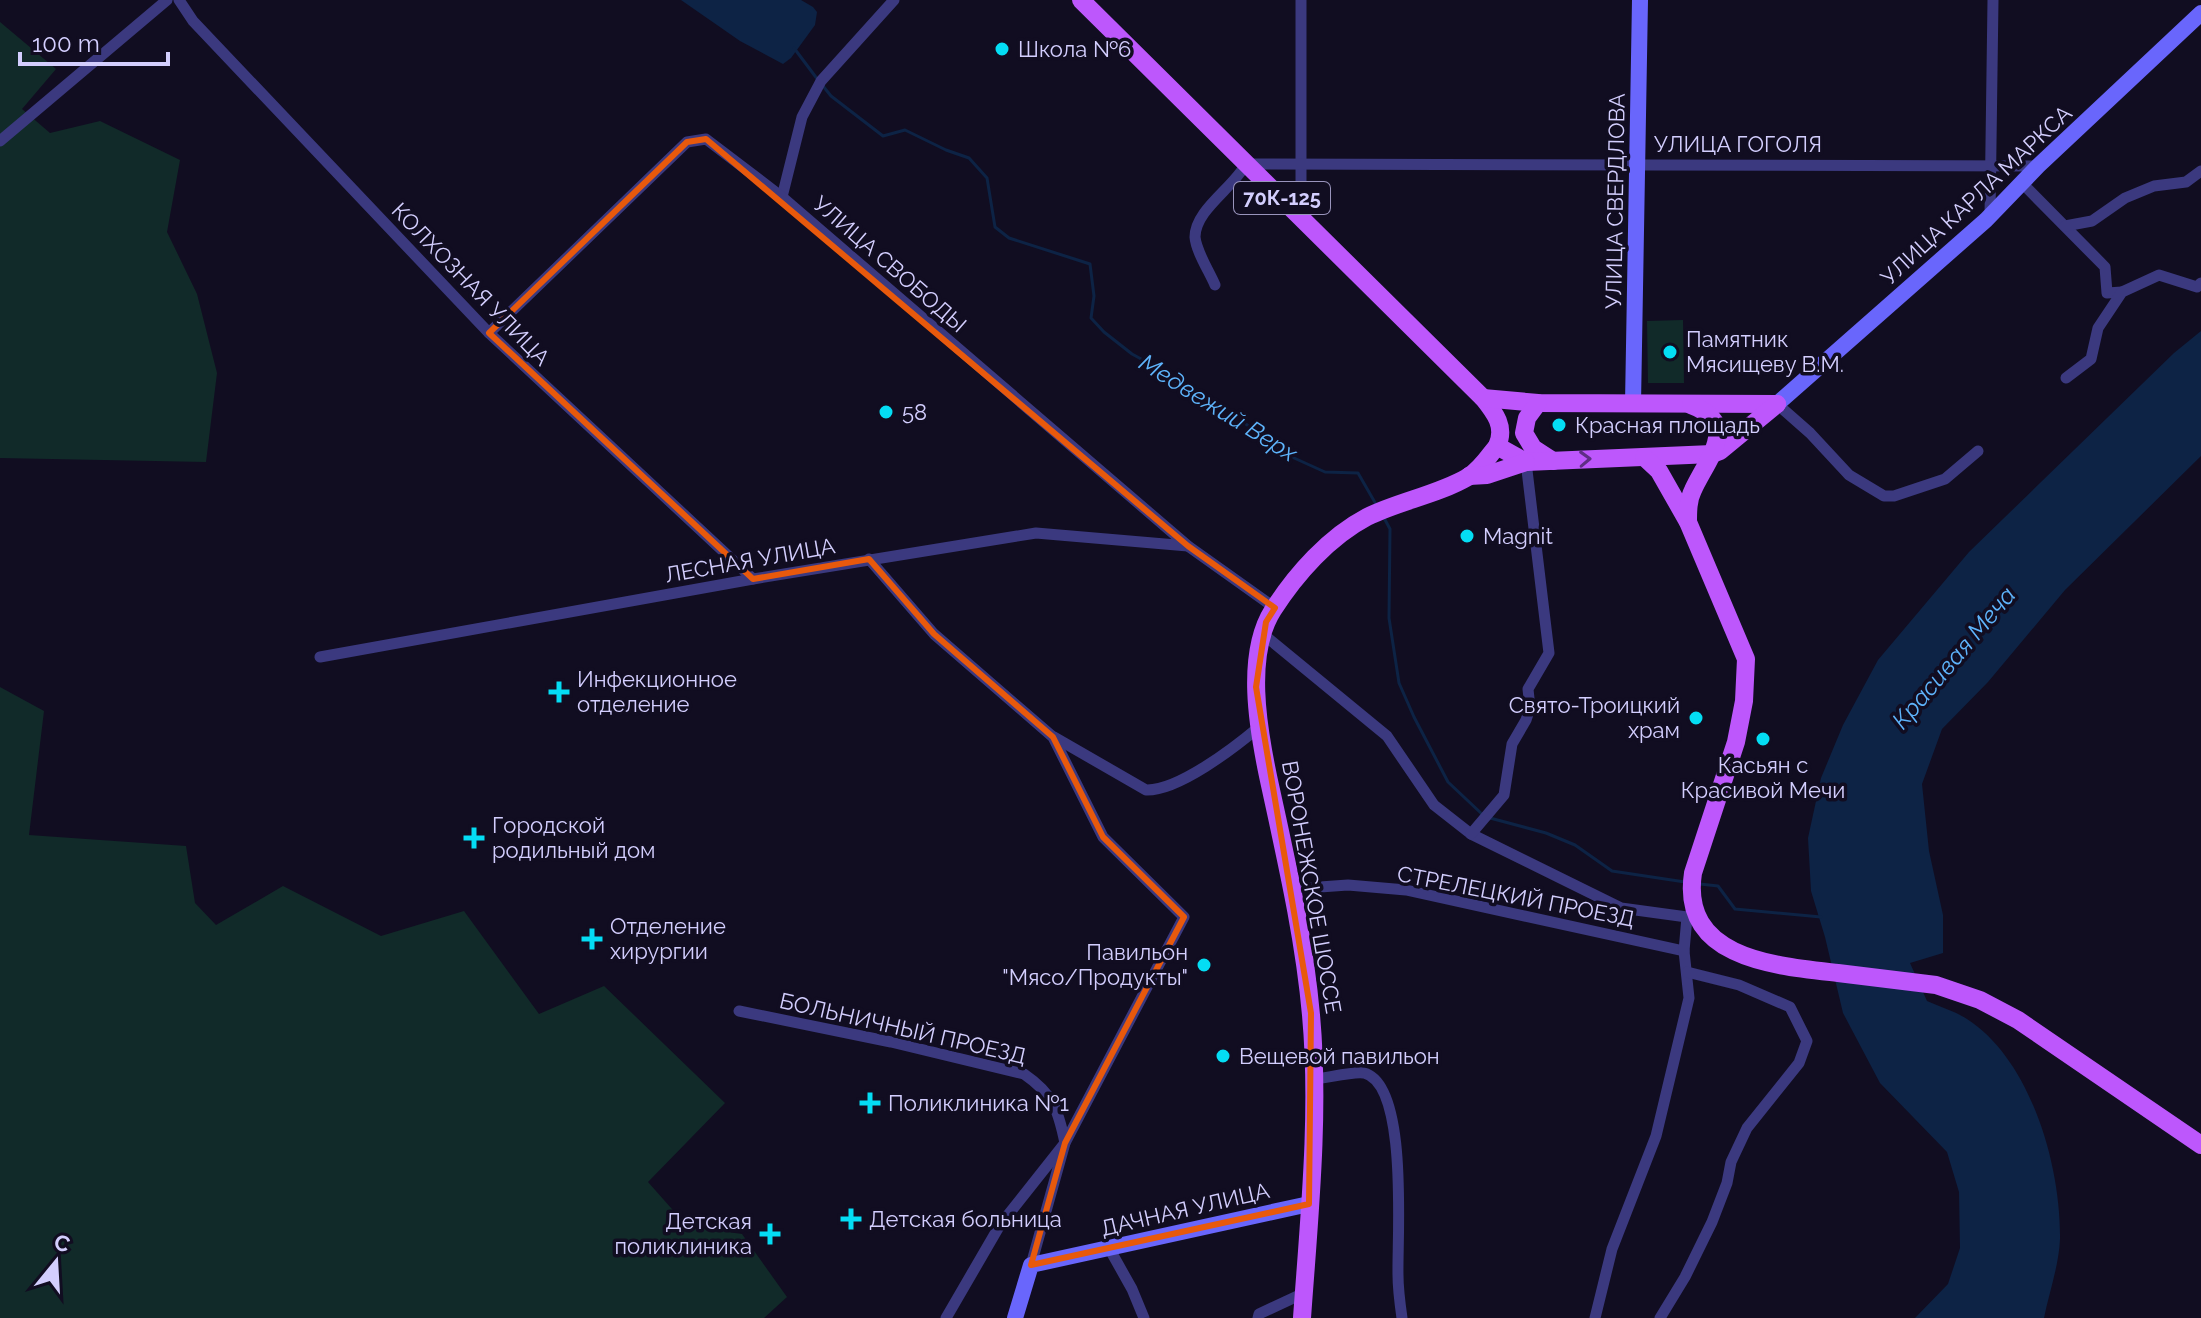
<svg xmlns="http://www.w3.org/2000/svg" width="2201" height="1318" viewBox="0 0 2201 1318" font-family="Raleway,sans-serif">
<rect width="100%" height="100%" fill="#110d21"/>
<g fill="#112a29">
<path d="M 0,22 L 56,69 L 22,109 L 50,133 L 100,121 L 180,160 L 167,232 L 197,294 L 217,373 L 206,462 L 0,458 Z"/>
<path d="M 1683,320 L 1684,383 L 1648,383 L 1647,321 Z"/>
<path d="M 0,687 L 44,711 L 29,835 L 186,846 L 195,903 L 216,925 L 283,886 L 381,936 L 464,911 L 539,1014 L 604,986 L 725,1103 L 648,1182 L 687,1226 L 742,1234 L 787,1297 L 764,1318 L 0,1318 Z"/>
</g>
<g fill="#0d2345">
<path d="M 681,0 L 801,0 L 813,7 L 817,12 L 815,25 L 791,58 L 783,64 L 740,41 Z"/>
<path d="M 2201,331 L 2201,456 L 2065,590 L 1988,682 L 1942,729 L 1922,784 L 1929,851 L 1943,915 L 1943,953 L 1910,963 L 1927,1001 C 1940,1007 1955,1011 1967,1019 C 2031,1060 2061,1166 2060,1239 C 2059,1265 2049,1293 2044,1318 L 1915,1318 L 1948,1284 L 1960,1248 L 1959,1192 L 1947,1152 L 1880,1083 L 1843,1013 L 1825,937 L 1811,891 L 1808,838 L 1821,778 L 1843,725 L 1878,660 L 1969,552 L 2174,353 Z"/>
</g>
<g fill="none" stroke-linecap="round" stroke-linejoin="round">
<g stroke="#0d2345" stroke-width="3">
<path d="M 794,48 L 818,80"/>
<path d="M 823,86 L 831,96 L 883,136 L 905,130 L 946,150 L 969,158 L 987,178 L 995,227 L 1009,238 L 1090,264 L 1094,296 L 1091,318 L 1104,332 L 1132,354 L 1165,372 L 1190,394 L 1219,403 L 1283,453 L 1325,472 L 1358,473 L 1377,506"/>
<path d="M 1383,516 L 1390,529 L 1389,618 L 1399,683 L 1414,717 L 1448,782 L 1483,815"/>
<path d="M 1490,818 L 1546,833 L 1575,845 L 1612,871 L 1685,882"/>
<path d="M 1700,884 L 1718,886 L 1735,909 L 1821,917"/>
</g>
<g stroke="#3b397f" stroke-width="11">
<path d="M 179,0 L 193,21 L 489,333 L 753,579"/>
<path d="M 0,141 L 167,0"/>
<path d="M 2023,184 L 2105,267 L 2107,293 L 2122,292"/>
<path d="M 782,197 L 802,117 L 821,81 L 894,0"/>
<path d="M 1990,215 L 1993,0"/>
<path d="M 1301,216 L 1301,0"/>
<path d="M 2065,226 L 2092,221 L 2125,198 L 2154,186 L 2186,182 L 2201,171"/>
<path d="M 1215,285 C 1209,271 1196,251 1195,237 C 1195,210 1233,188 1246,164 L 2038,166"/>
<path d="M 489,333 L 687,142 L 706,139 L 782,197 L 1188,546 L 1275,608"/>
<path d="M 2066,378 L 2091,359 L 2098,328 L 2122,292 L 2159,275 L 2197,287 L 2201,283"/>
<path d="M 1777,404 L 1810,433 L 1849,475 L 1884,496 L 1894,496 L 1945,479 L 1978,451"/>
<path d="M 869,559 L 934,634 L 1053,737 L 1103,837 L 1184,917 L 1065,1143 L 1031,1265"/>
<path d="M 1263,634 L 1387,736 L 1434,805 L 1471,834 L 1621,908 L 1687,917"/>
<path d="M 320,657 L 753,579 L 1036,533 L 1188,546"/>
<path d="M 1054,737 L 1146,790 C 1178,791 1234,748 1259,727"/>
<path d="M 1471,834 L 1504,795 L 1512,744 L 1526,720 L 1530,708 L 1528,689 L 1549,653 L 1526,462"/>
<path d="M 1292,889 L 1348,885 L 1406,890 L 1684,951"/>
<path d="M 739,1011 L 891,1042 L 1024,1074 C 1053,1094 1058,1109 1065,1143 L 1000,1225 L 946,1318"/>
<path d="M 1315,1079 C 1327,1078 1354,1071 1364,1073 C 1409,1084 1397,1239 1398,1275 C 1398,1289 1400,1304 1402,1318"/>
<path d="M 1109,1248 L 1132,1289 L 1144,1318"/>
<path d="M 1258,1318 L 1259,1314 L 1304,1293"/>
<path d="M 1595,1318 L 1612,1249 L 1656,1136 L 1689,998 L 1684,951 L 1687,917 L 1690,917"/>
<path d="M 1660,1318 L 1685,1277 L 1712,1222 L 1727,1183 L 1731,1162 L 1747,1128 L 1799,1063 L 1807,1041 L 1790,1007 L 1739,985 L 1687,972"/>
</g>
<g stroke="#6966fc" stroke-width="16">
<path d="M 1633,404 L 1640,0"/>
<path d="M 1777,404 L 1986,220 L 2038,166 L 2201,13"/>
<path d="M 1015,1318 L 1031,1265 L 1309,1204"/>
</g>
<g stroke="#bd57fc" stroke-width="18">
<path d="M 1081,0 L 1483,398 C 1495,413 1506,427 1497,446 C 1489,456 1480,470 1468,477 C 1437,495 1399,501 1367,517 C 1329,537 1296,574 1273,610 C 1245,654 1258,728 1268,776 C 1285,855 1304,935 1311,1015 C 1320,1113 1309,1220 1302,1318"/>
<path d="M 1483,398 L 1538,403 L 1777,404"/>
<path d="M 1538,403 L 1527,418 L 1524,433 L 1533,448 L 1553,461"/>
<path d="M 1497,446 L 1526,462 L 1712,454 L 1720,451 L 1777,404"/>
<path d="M 1644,457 L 1659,471 L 1688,522 L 1746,659 L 1744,701 L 1736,742 L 1693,873 C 1680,959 1776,966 1838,973 C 1871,977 1903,981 1936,985 L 1980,1000 L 2018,1020 L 2201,1145"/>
<path d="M 1469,476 L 1487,475 L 1526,462"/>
<path d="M 1688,522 C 1688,511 1688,500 1693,490 C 1707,459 1741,424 1691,405"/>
</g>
</g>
<defs><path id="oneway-chevron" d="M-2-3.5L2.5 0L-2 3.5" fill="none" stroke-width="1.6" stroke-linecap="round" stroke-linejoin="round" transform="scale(2)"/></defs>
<use stroke="#5e2e84" href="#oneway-chevron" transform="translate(1585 459) rotate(-2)"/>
<path fill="none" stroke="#e8590c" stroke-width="6" stroke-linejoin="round" d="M 706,139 L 1188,546 L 1275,608 L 1266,622 L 1256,687 L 1311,1013 L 1309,1204 L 1031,1265 L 1065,1143 L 1184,917 L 1103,837 L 1053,737 L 934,634 L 869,559 L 753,579 L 489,333 L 687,142 Z"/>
<g fill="#04ddf4" stroke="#110d21" stroke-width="3">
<circle cx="1002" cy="49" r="8"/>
<circle cx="1670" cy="352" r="8"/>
<circle cx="886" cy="412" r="8"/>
<circle cx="1559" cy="425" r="8"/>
<circle cx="1467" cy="536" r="8"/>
<path d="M555 680h8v8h8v8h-8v8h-8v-8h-8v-8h8z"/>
<circle cx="1696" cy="718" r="8"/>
<circle cx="1763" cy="739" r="8"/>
<path d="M470 826h8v8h8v8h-8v8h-8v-8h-8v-8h8z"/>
<path d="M588 927h8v8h8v8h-8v8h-8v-8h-8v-8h8z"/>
<circle cx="1204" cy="965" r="8"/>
<circle cx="1223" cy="1056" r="8"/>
<path d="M866 1091h8v8h8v8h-8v8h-8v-8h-8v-8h8z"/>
<path d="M847 1207h8v8h8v8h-8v8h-8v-8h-8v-8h8z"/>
<path d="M766 1222h8v8h8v8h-8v8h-8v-8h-8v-8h8z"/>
</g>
<g text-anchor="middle" stroke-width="7" stroke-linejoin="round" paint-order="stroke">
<rect fill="#110d21" stroke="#9994bc" stroke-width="2" x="1234" y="182" width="96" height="32" rx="6"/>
<g font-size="20" font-weight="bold" fill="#d3cefe">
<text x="1282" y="205">70К-125</text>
</g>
<g font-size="22" fill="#d3cefe" stroke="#110d21" text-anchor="start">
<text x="1018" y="57">Школа №6</text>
<text x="1686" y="347">Памятник<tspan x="1686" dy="25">Мясищеву В.М.</tspan></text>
<text x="902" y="420">58</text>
<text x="1575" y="433">Красная площадь</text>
<text x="1483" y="544">Magnit</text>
<text x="577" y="687">Инфекционное<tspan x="577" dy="25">отделение</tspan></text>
<text x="1680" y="713" text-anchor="end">Свято-Троицкий<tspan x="1680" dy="25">храм</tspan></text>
<text x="1763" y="773" text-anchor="middle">Касьян с<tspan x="1763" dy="25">Красивой Мечи</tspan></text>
<text x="492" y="833">Городской<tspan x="492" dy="25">родильный дом</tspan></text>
<text x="610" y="934">Отделение<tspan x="610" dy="25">хирургии</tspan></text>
<text x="1188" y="960" text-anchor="end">Павильон<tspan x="1188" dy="25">"Мясо/Продукты"</tspan></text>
<text x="1239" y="1064">Вещевой павильон</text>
<text x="888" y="1111">Поликлиника №1</text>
<text x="869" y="1227">Детская больница</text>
<text x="752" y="1229" text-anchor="end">Детская<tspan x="752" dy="25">поликлиника</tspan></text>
</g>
<g font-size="22" fill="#d3cefe" stroke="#110d21">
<text x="1738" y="152">УЛИЦА ГОГОЛЯ</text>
<text transform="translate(1976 195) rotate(-43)" y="8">УЛИЦА КАРЛА МАРКСА</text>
<text transform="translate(1615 201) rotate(-89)" y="8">УЛИЦА СВЕРДЛОВА</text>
<text transform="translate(890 264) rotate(41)" y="8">УЛИЦА СВОБОДЫ</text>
<text transform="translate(471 284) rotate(46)" y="8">КОЛХОЗНАЯ УЛИЦА</text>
<text transform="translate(750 560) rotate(-10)" y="8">ЛЕСНАЯ УЛИЦА</text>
<text transform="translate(1312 887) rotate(80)" y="8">ВОРОНЕЖСКОЕ ШОССЕ</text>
<text transform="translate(1516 896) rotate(11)" y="8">СТРЕЛЕЦКИЙ ПРОЕЗД</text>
<text transform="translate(903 1028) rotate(13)" y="8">БОЛЬНИЧНЫЙ ПРОЕЗД</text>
<text transform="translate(1185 1209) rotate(-13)" y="8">ДАЧНАЯ УЛИЦА</text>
</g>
<g font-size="24" font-style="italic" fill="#5eb4fc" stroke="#110d21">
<text transform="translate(1218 408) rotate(32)" y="8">Медвежий Верх</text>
<text transform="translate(1954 658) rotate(-50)" y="8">Красивая Меча</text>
</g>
</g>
<g transform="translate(56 1262) rotate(18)" stroke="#110d21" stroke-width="6" paint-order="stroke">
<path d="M0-6L14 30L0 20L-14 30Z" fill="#d3cefe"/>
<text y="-12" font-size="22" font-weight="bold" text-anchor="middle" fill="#d3cefe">С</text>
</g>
<path d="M20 52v12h148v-12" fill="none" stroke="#d3cefe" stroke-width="4"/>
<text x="32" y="52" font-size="24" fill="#d3cefe" stroke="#110d21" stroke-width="6" paint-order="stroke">100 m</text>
</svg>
